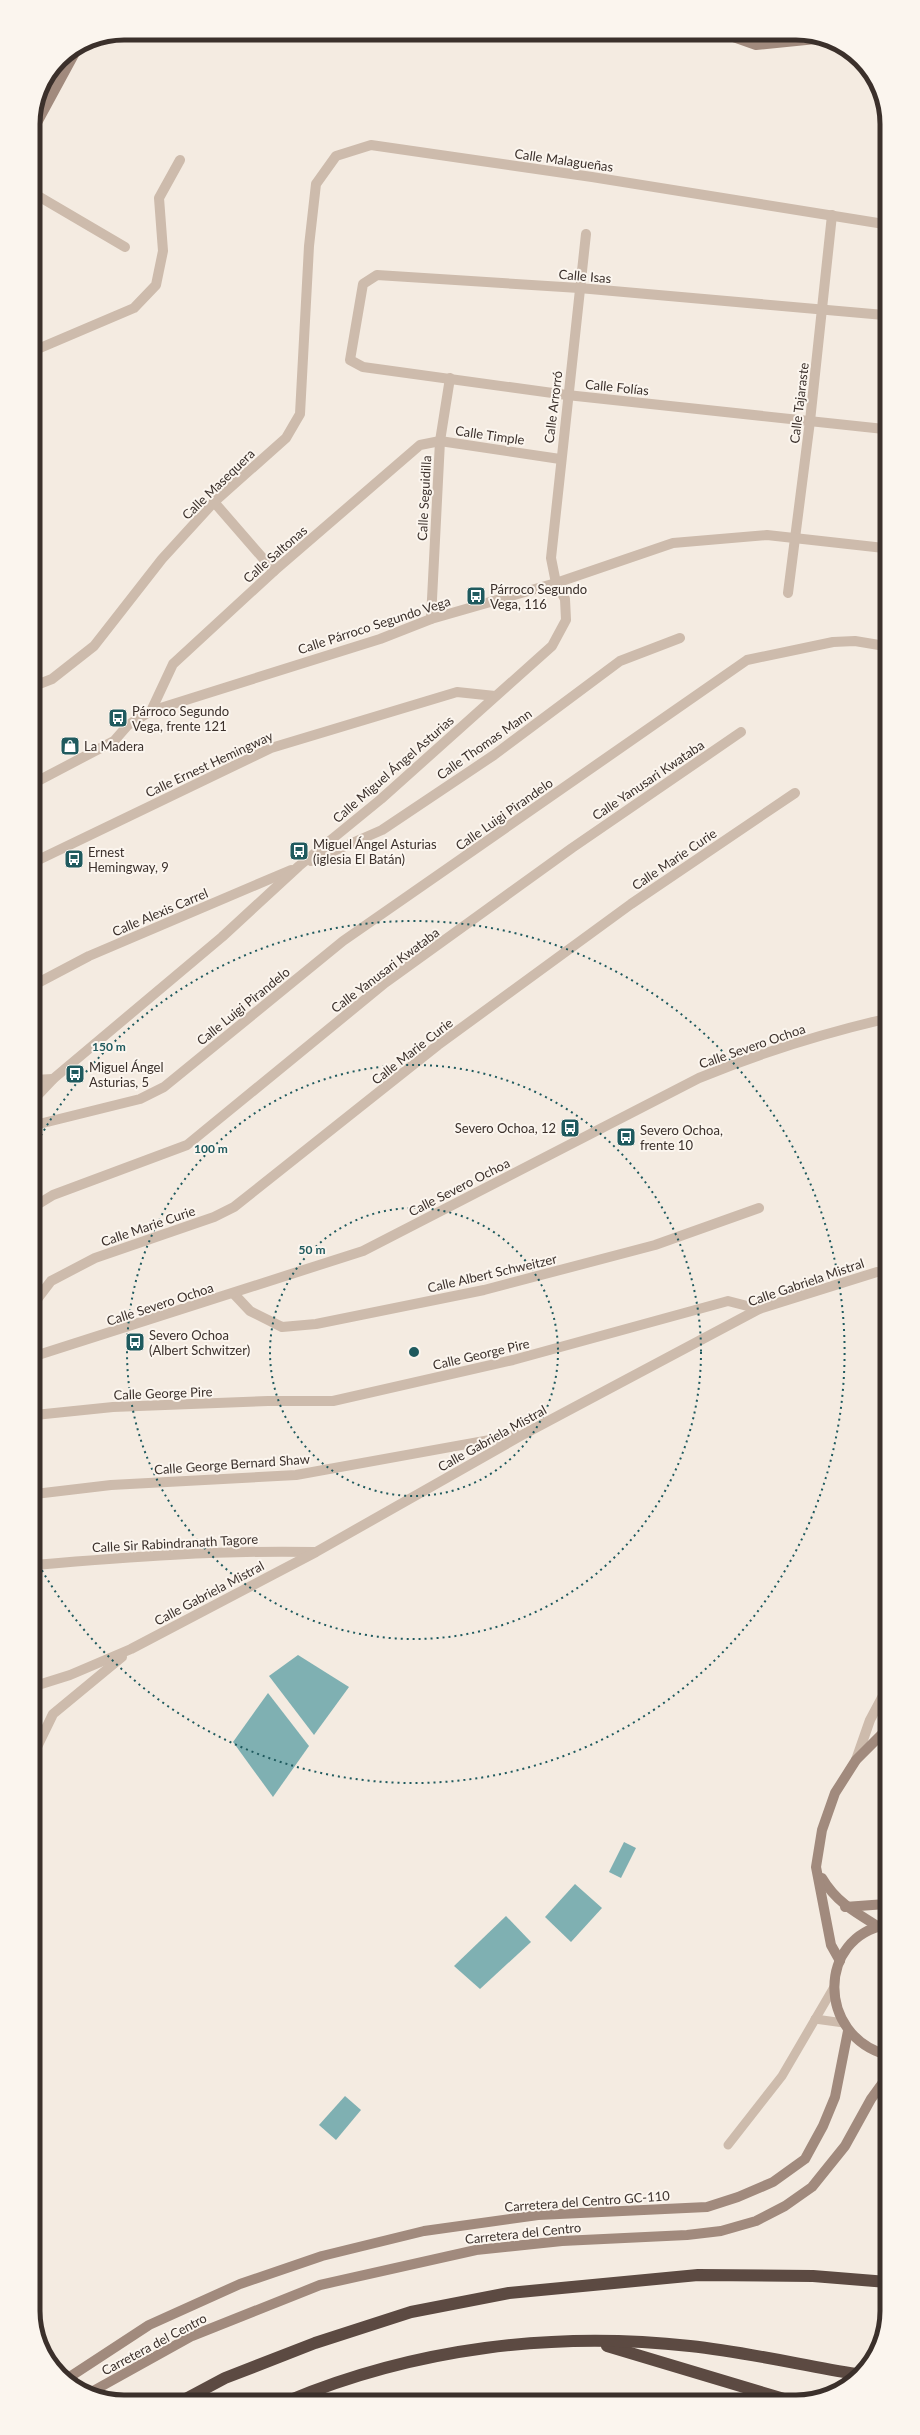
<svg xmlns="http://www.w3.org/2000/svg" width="920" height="2435" font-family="Lato,sans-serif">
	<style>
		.water { fill: #7fb0b2 }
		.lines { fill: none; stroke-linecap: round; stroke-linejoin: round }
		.lane { stroke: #cdbbac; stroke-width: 9 }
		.street { stroke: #cdbbac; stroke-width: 10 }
		.secondary { stroke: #a18a7d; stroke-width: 10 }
		.highway { stroke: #5c4a42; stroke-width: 12 }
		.ring { fill: none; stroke: #1f5a5e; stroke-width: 2; stroke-dasharray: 2 4 }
		.labels { text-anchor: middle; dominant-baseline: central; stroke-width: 4; stroke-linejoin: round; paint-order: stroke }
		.street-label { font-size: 13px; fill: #3b302b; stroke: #fbf5ee }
		.poi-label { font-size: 13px; fill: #3b302b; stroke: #fbf5ee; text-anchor: start }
		.rim { fill: none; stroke: #3b302b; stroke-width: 5 }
		.centre { fill: #1f5a5e; stroke: #fbf5ee; stroke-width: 2 }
		.ring-label { font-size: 12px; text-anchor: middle; font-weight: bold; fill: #1f5a5e; stroke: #fbf5ee; stroke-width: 4; stroke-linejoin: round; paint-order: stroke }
	</style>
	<rect width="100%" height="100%" fill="#f4ebe1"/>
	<g class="water">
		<polygon points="298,1655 349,1687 314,1735 269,1676"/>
		<polygon points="268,1693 309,1746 273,1797 233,1742"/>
		<polygon points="624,1842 636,1848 621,1878 609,1872"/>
		<polygon points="575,1884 602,1908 571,1942 545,1917"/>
		<polygon points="506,1916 531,1942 480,1989 454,1966"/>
		<polygon points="345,2096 361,2110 336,2140 319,2125"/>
	</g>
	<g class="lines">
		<g class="lane">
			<polyline points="815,2019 844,2023"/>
			<polyline points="728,2145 782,2076 834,1987"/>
		</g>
		<g class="street">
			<polyline points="33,193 125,247"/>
			<polyline points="884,315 579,288 377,275 363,284 350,360 363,367 567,395 884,429"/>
			<polyline points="33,351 134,308 156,285 163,251 159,198 180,160"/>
			<polyline points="214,502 274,571"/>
			<polyline points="788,593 810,421 832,215"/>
			<polyline points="431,619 440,441 450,378"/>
			<polyline points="34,686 52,679 94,646 162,559 214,502 286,438 300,414 309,246 316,184 336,156 371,145 592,177 884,224"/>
			<polyline points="151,711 173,664 274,571 420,445 440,441 560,459"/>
			<polyline points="34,783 114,741 128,725 151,711 380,639 431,619 556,583 673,543 767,535 884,548"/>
			<polyline points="311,861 382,830 494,755 620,661 680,638"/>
			<polyline points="34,862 271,748 457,692 495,696"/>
			<polyline points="34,985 89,956 291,870"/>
			<polyline points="34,1080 53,1079"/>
			<polyline points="35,1098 53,1079 222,937 299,866 381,799 552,646 566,620 565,599 556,583 551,558 586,234"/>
			<polyline points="35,1125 140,1099 164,1087 343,941 747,660 833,642 855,641 885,646"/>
			<polyline points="35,1206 53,1195 187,1145 385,983 572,848 741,732"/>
			<polyline points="234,1294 250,1311 282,1327 316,1324 484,1290 655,1245 759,1208"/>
			<polyline points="35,1302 51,1281 95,1258 214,1217 234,1207 438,1045 631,904 795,793"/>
			<path d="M35,1356L363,1251L699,1078C760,1053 821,1034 885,1019"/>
			<polyline points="35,1415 113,1407 268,1401 333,1401 513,1360 728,1301 759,1309"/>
			<polyline points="35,1494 111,1485 296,1475 517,1435"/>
			<path d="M35,1565C128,1557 221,1550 314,1552"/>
			<polyline points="35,1686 70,1675 131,1649 316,1552 524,1434 759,1309 877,1272"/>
			<polyline points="35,1751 53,1714 122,1657"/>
			<polyline points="856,1760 870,1720 886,1690"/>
		</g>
		<g class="secondary">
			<polyline points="722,33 756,45 816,39"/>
			<polyline points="33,130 78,47"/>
			<path d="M822,1878C836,1902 856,1913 879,1927"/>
			<polyline points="845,1907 886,1904"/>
			<path d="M886,1925C818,1937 816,2035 887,2055"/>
			<polyline points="840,1961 831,1945 816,1867 822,1830 835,1793 856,1760 886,1730"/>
			<polyline points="65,2380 149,2325 240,2284 322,2256 424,2231 538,2215 707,2207 738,2197 773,2182 805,2159 823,2126 835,2097 848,2031"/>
			<polyline points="93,2391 192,2336 320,2285 476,2250 562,2241 687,2235 721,2231 756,2221 785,2206 812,2187 845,2146 871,2099 887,2077"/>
		</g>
		<g class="highway">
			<polyline points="607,2346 784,2399"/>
			<path d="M288,2401C415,2348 553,2331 690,2346C746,2352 801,2365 856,2374"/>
			<polyline points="180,2402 225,2378 315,2343 411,2312 509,2293 698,2275 813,2276 887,2282"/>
		</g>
	</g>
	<g class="ring">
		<circle cx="414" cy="1352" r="144"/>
		<circle cx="414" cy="1352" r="287"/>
		<path d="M35 1146A431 431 0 1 1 35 1558"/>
	</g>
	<defs>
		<g id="bus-square" transform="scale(1)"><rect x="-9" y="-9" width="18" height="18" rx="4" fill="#1f5a5e" stroke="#fbf5ee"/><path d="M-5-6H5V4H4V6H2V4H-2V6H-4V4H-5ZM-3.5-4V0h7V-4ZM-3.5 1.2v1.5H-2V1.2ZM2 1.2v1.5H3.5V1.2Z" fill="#fff"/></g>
		<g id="shop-square" transform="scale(1)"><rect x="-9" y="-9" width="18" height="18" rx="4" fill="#1f5a5e" stroke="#fbf5ee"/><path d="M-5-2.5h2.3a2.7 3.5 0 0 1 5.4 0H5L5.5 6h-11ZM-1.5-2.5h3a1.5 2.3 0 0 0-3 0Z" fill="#fff"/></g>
	</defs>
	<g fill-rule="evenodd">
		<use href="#bus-square" x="476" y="596"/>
		<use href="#bus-square" x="118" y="718"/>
		<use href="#shop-square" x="70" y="746"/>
		<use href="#bus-square" x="299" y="851"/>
		<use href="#bus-square" x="74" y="859"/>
		<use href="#bus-square" x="75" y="1074"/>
		<use href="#bus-square" x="570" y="1128"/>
		<use href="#bus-square" x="626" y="1137"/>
		<use href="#bus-square" x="135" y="1342"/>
	</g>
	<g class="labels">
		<g class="street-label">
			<text transform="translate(564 160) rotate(8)">Calle Malagueñas</text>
			<text transform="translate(585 276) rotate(5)">Calle Isas</text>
			<text transform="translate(617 387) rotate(6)">Calle Folías</text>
			<text transform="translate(799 403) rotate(-83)">Calle Tajaraste</text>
			<text transform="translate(553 407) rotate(-83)">Calle Arrorró</text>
			<text transform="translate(490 435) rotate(8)">Calle Timple</text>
			<text transform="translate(218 484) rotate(-44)">Calle Masequera</text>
			<text transform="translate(424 498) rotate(-87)">Calle Seguidilla</text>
			<text transform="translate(275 554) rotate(-41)">Calle Saltonas</text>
			<text transform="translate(374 625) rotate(-18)">Calle Párroco Segundo Vega</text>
			<text transform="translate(484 744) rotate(-35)">Calle Thomas Mann</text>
			<text transform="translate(209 764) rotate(-25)">Calle Ernest Hemingway</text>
			<text transform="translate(393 769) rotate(-41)">Calle Miguel Ángel Asturias</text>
			<text transform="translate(648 780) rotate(-34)">Calle Yanusari Kwataba</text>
			<text transform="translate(504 814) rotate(-35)">Calle Luigi Pirandelo</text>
			<text transform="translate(674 859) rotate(-34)">Calle Marie Curie</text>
			<text transform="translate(160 912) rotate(-23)">Calle Alexis Carrel</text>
			<text transform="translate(385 970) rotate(-37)">Calle Yanusari Kwataba</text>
			<text transform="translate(243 1006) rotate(-39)">Calle Luigi Pirandelo</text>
			<text transform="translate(752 1046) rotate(-19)">Calle Severo Ochoa</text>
			<text transform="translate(412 1051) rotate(-38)">Calle Marie Curie</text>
			<text transform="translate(459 1187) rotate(-27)">Calle Severo Ochoa</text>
			<text transform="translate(148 1226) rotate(-19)">Calle Marie Curie</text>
			<text transform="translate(492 1273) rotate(-13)">Calle Albert Schweitzer</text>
			<text transform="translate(806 1282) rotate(-19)">Calle Gabriela Mistral</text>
			<text transform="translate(160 1304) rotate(-18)">Calle Severo Ochoa</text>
			<text transform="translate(481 1354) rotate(-13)">Calle George Pire</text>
			<text transform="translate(163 1393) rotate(-2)">Calle George Pire</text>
			<text transform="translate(492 1438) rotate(-29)">Calle Gabriela Mistral</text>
			<text transform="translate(232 1464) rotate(-4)">Calle George Bernard Shaw</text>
			<text transform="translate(175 1543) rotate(-3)">Calle Sir Rabindranath Tagore</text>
			<text transform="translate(209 1593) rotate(-28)">Calle Gabriela Mistral</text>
			<text transform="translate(587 2201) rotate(-4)">Carretera del Centro GC-110</text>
			<text transform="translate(523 2233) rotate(-6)">Carretera del Centro</text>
			<text transform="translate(154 2344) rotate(-28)">Carretera del Centro</text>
		</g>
		<g class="poi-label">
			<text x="490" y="589">Párroco Segundo<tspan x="490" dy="15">Vega, 116</tspan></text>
			<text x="132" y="711">Párroco Segundo<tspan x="132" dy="15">Vega, frente 121</tspan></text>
			<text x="84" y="746">La Madera</text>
			<text x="313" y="844">Miguel Ángel Asturias<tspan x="313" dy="15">(iglesia El Batán)</tspan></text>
			<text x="88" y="852">Ernest<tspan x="88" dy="15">Hemingway, 9</tspan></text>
			<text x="89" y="1067">Miguel Ángel<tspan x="89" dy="15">Asturias, 5</tspan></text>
			<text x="556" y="1128" text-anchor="end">Severo Ochoa, 12</text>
			<text x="640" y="1130">Severo Ochoa,<tspan x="640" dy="15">frente 10</tspan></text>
			<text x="149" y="1335">Severo Ochoa<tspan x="149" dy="15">(Albert Schwitzer)</tspan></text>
		</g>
	</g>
	<path d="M0 0H920V2435H0ZM124 40H796A84 84 0 0 1 880 124V2311A84 84 0 0 1 796 2395H124A84 84 0 0 1 40 2311V124A84 84 0 0 1 124 40Z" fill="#fbf5ee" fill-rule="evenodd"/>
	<path class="rim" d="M124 40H796A84 84 0 0 1 880 124V2311A84 84 0 0 1 796 2395H124A84 84 0 0 1 40 2311V124A84 84 0 0 1 124 40Z"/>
	<circle cx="414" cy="1352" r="6" class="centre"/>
	<g class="ring-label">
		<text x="109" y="1051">150 m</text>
		<text x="211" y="1153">100 m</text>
		<text x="312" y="1254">50 m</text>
	</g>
</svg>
